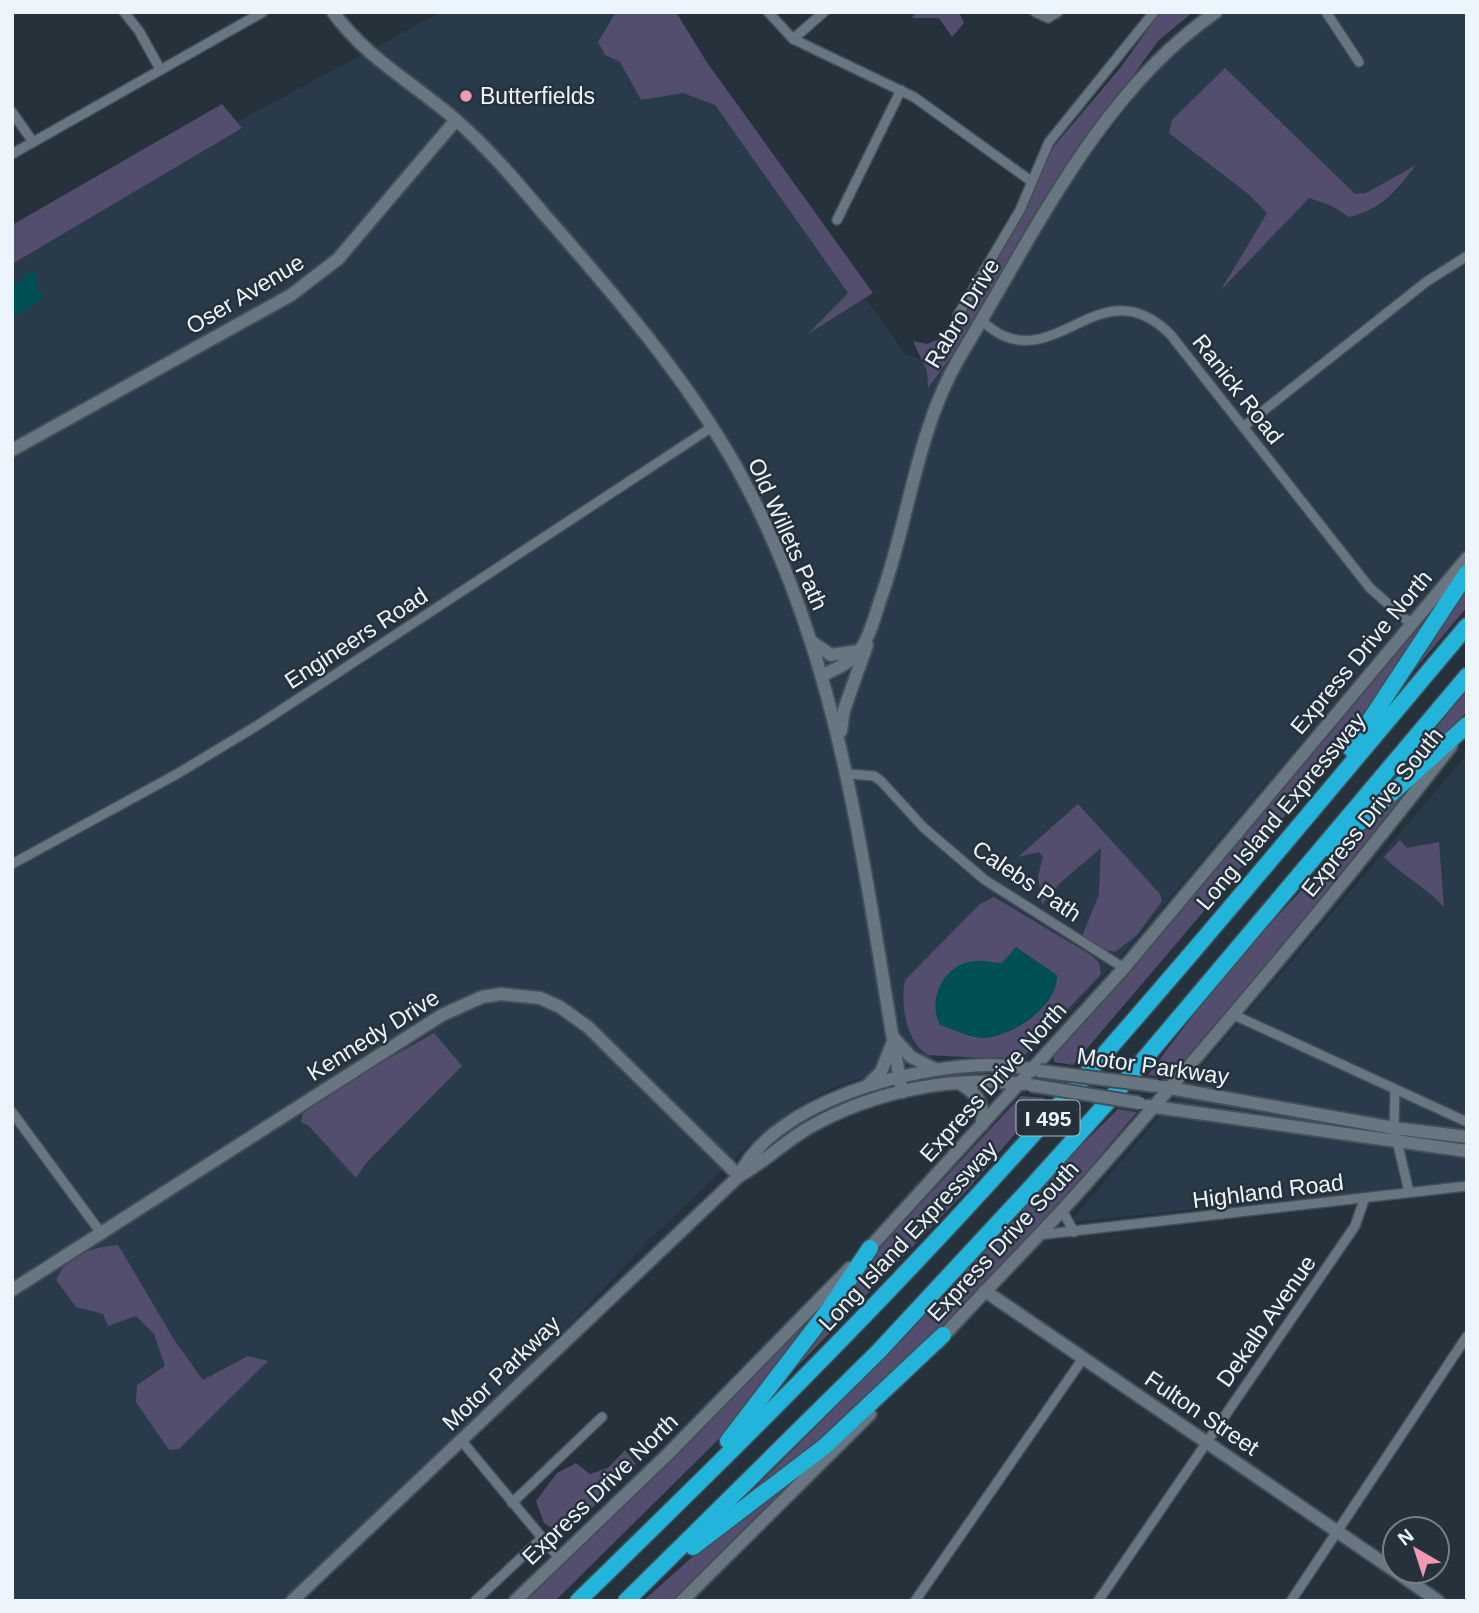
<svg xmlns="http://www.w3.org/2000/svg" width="1479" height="1613" font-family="Arial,sans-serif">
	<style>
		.built { fill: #293a4a }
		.green { fill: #544e6e }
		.water { fill: #005053 }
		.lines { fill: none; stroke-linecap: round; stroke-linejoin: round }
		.street-casing { stroke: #434e56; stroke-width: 12 }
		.secondary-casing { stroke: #434e56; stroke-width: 16 }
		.highway-casing { stroke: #434e56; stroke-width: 19 }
		.street { stroke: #687682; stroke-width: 9 }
		.secondary { stroke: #687682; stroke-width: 12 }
		.highway { stroke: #22b4db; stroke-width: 16 }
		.secondary-bridge-casing { stroke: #434e56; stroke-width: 16; stroke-linecap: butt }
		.secondary-bridge { stroke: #687682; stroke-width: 12 }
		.poi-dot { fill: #f19ab2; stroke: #25313b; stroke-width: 2.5 }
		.labels { text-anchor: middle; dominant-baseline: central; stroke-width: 5; stroke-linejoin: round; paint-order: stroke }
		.shield { fill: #25313b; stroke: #b1bac2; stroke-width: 2 }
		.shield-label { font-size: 21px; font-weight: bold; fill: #edf5fc }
		.poi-label { font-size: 23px; fill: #edf5fc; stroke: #25313b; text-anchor: start }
		.street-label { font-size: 23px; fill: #edf5fc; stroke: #25313b }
	</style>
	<rect width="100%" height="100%" fill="#25313b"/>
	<g class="built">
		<polygon points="441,12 661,12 906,355 957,368 1072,181 1151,76 1204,26 1227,12 1467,12 1467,545 1127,949 1025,1061 935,1056 839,1085 795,1108 758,1136 650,1239 461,1440 298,1601 12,1601 12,243"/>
		<polygon points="1467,754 1467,1182 1070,1222"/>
	</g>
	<g class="green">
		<polygon points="616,12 676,12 706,61 873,293 808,334 848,293 715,105 683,93 641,100 620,62 605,55 598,42"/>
		<polygon points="916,12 959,12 964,23 952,37 939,18 912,18"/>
		<polygon points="1160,12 1193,12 1158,41 1059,179 953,354 928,388 927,371 913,341 927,344 944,337 1055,145 1121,67"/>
		<path d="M1225,68L1355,194L1366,193L1416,165C1396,191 1382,209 1349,217L1332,206L1309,198L1221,290L1267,213L1247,193L1169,133L1172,120Z"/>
		<polygon points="222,104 242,128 12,264 12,225"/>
		<polygon points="1467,583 1467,607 1395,693"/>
		<polygon points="1447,592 1400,667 1341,750 1073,1065 1054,1062 1054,1056"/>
		<polygon points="1467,690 1467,711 1449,733 1385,789"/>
		<path d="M1415,782L1195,1052L1170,1078L1148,1075C1226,969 1314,868 1415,782Z"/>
		<polygon points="1078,804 1160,894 1162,901 1137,935 1115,952 1096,947 1084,940 1083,934 1099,894 1101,848 1060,883 1042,905 1038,876 1043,857 1039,852 1018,857"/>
		<path d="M1400,840L1407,848L1439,842L1444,907C1426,887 1403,876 1384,857Z"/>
		<path d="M994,897L1091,955L1099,963L1101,974L1024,1056L1006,1059L928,1055C906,1043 900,1003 905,980L980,904Z"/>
		<polygon points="434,1033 462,1066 366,1163 356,1178 309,1126 301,1122 303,1113 358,1076"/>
		<polygon points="1021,1096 1045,1098 969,1188 767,1398 882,1245"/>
		<polygon points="1118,1109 1137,1112 1049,1216 881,1389 842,1428 738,1505 906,1336 1055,1171"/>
		<path d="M118,1245L175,1341L203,1380L248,1356L268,1361L179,1449L169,1450L136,1402L137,1385L165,1366L154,1334L136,1316L108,1326L103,1314L76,1307L56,1280C67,1255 93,1247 118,1245Z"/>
		<polygon points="812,1318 814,1321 729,1429 555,1601 525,1601"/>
		<polygon points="625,1450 636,1464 588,1512 557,1532 544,1523 536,1501 557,1473 576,1463 590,1474 608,1468"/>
		<polygon points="802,1473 804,1476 678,1601 643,1601 698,1552"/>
	</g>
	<g class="water">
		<polygon points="29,272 38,274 37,289 43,294 43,299 12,318 12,287"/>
		<path d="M1016,947L1057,975C1058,1007 1013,1036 983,1038C970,1038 952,1029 940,1025C927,1001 943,964 974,961C982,960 992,963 1002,963Z"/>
	</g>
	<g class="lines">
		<g class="street-casing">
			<g id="street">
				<polyline points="124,12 139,31 160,69"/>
				<polyline points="768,12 793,39 914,97 1031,181"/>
				<polyline points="1035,12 1048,18 1058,12"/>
				<polyline points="1326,12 1359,62"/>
				<polyline points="793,39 824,12"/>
				<polyline points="12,112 33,142"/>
				<polyline points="12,154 263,12"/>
				<polyline points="837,220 901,90"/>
				<polyline points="958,315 1020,210 1049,142 1154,12"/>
				<path d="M982,321C988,326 996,333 1004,336C1063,361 1105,270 1170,334L1370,588L1411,624"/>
				<polyline points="1243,427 1426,282 1467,256"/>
				<polyline points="849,774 874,776 881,781 924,828 985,880 1124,968"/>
				<polyline points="12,864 177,774 258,725 712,427"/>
				<polyline points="1234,1015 1467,1122"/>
				<polyline points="1395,1090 1394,1128 1409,1192"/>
				<polyline points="12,1112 101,1233"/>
				<polyline points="1062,1210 1074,1232"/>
				<polyline points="1038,1235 1467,1186"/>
				<polyline points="461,1440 559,1558"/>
				<polyline points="512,1503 602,1417"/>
				<polyline points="475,1601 542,1538"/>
				<polyline points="915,1601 1084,1357"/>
				<polyline points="1098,1601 1355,1226 1364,1200"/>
				<polyline points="1291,1601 1467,1336"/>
			</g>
		</g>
		<g class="secondary-casing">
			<g id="secondary">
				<path d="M333,12C366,58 415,84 456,120C488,148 516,181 543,213C613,293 686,377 738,470C845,664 864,878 902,1092"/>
				<polyline points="12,450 291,295 338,259 456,120"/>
				<polyline points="812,642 831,655 859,651"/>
				<path d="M823,675C836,669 850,663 859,652C871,635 876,611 883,592C910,513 917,431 959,358C1031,240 1099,92 1216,12"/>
				<polyline points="841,731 844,710 867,645"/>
				<polyline points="893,1037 911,1057 935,1069"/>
				<path d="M959,1083C978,1094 984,1102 982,1125"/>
				<polyline points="868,1085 881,1072 892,1044"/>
				<polyline points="1164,1087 1394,1128 1467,1137"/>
				<polyline points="1148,1106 1467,1151"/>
				<path d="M739,1176C774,1101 914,1065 991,1065C1007,1065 1023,1068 1039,1070"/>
				<polyline points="865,1253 1124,968 1467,558"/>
				<polyline points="12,1290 442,1015 482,997 501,994 540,998 560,1007 588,1027 739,1176"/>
				<polyline points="985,1291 1395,1571"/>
				<path d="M938,1342C983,1292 1031,1245 1076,1195C1206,1049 1332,900 1451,746"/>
				<polyline points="1395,1571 1438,1601"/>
				<path d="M292,1601L739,1176C765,1162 785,1141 810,1127C874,1091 951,1076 1023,1084"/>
				<polyline points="515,1601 668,1454 850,1268"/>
				<polyline points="682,1601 870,1414"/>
			</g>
		</g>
		<g class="highway-casing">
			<g id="highway">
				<polyline points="1351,749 1467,573"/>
				<polyline points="1330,849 1467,725"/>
				<polyline points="728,1441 830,1308 870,1248"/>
				<polyline points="693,1547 825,1446 943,1335"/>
				<path d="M578,1601C726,1457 872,1313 1010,1160C1167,987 1316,805 1467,626"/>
				<polyline points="626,1601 879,1351 1034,1184 1113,1096 1467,676"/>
			</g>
		</g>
		<use href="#street" class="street"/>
		<use href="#secondary" class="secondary"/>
		<use href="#highway" class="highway"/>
		<g class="secondary-bridge-casing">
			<g id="secondary-bridge">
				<polyline points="1040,1071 1157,1086"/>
				<polyline points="1030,1085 1140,1103"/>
			</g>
		</g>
		<use href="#secondary-bridge" class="secondary-bridge"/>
	</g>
	<circle class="poi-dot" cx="466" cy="96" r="7"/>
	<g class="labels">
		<rect class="shield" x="1016.5" y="1100.5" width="63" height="35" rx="5"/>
		<g class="shield-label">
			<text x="1048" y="1118">I 495</text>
		</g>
		<g class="poi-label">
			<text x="480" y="96">Butterfields</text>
		</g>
		<g class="street-label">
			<text transform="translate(245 294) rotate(-31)">Oser Avenue</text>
			<text transform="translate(962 313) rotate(-59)">Rabro Drive</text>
			<text transform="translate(1238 389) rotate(52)">Ranick Road</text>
			<text transform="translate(788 534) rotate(66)">Old Willets Path</text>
			<text transform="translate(356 638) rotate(-33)">Engineers Road</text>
			<text transform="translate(1361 652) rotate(-50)">Express Drive North</text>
			<text transform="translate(1281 811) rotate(-50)">Long Island Expressway</text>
			<text transform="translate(1372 812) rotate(-51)">Express Drive South</text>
			<text transform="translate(1027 881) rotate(34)">Calebs Path</text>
			<text transform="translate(373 1035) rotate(-32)">Kennedy Drive</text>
			<text transform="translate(1153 1066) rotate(8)">Motor Parkway</text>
			<text transform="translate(993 1082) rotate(-48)">Express Drive North</text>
			<text transform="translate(1268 1191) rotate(-7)">Highland Road</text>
			<text transform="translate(908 1236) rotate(-47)">Long Island Expressway</text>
			<text transform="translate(1003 1241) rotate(-47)">Express Drive South</text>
			<text transform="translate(1266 1321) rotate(-55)">Dekalb Avenue</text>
			<text transform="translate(501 1373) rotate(-44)">Motor Parkway</text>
			<text transform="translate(1202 1413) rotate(34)">Fulton Street</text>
			<text transform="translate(600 1489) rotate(-44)">Express Drive North</text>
		</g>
	</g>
	<rect width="1479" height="1613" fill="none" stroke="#edf5fc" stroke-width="28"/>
	<g transform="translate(1416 1550) rotate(321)"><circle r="33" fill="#25313b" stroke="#757f88" stroke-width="2"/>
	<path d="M0-5L12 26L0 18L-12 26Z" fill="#f19ab2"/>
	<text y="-10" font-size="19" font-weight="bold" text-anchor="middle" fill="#edf5fc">N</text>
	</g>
</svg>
